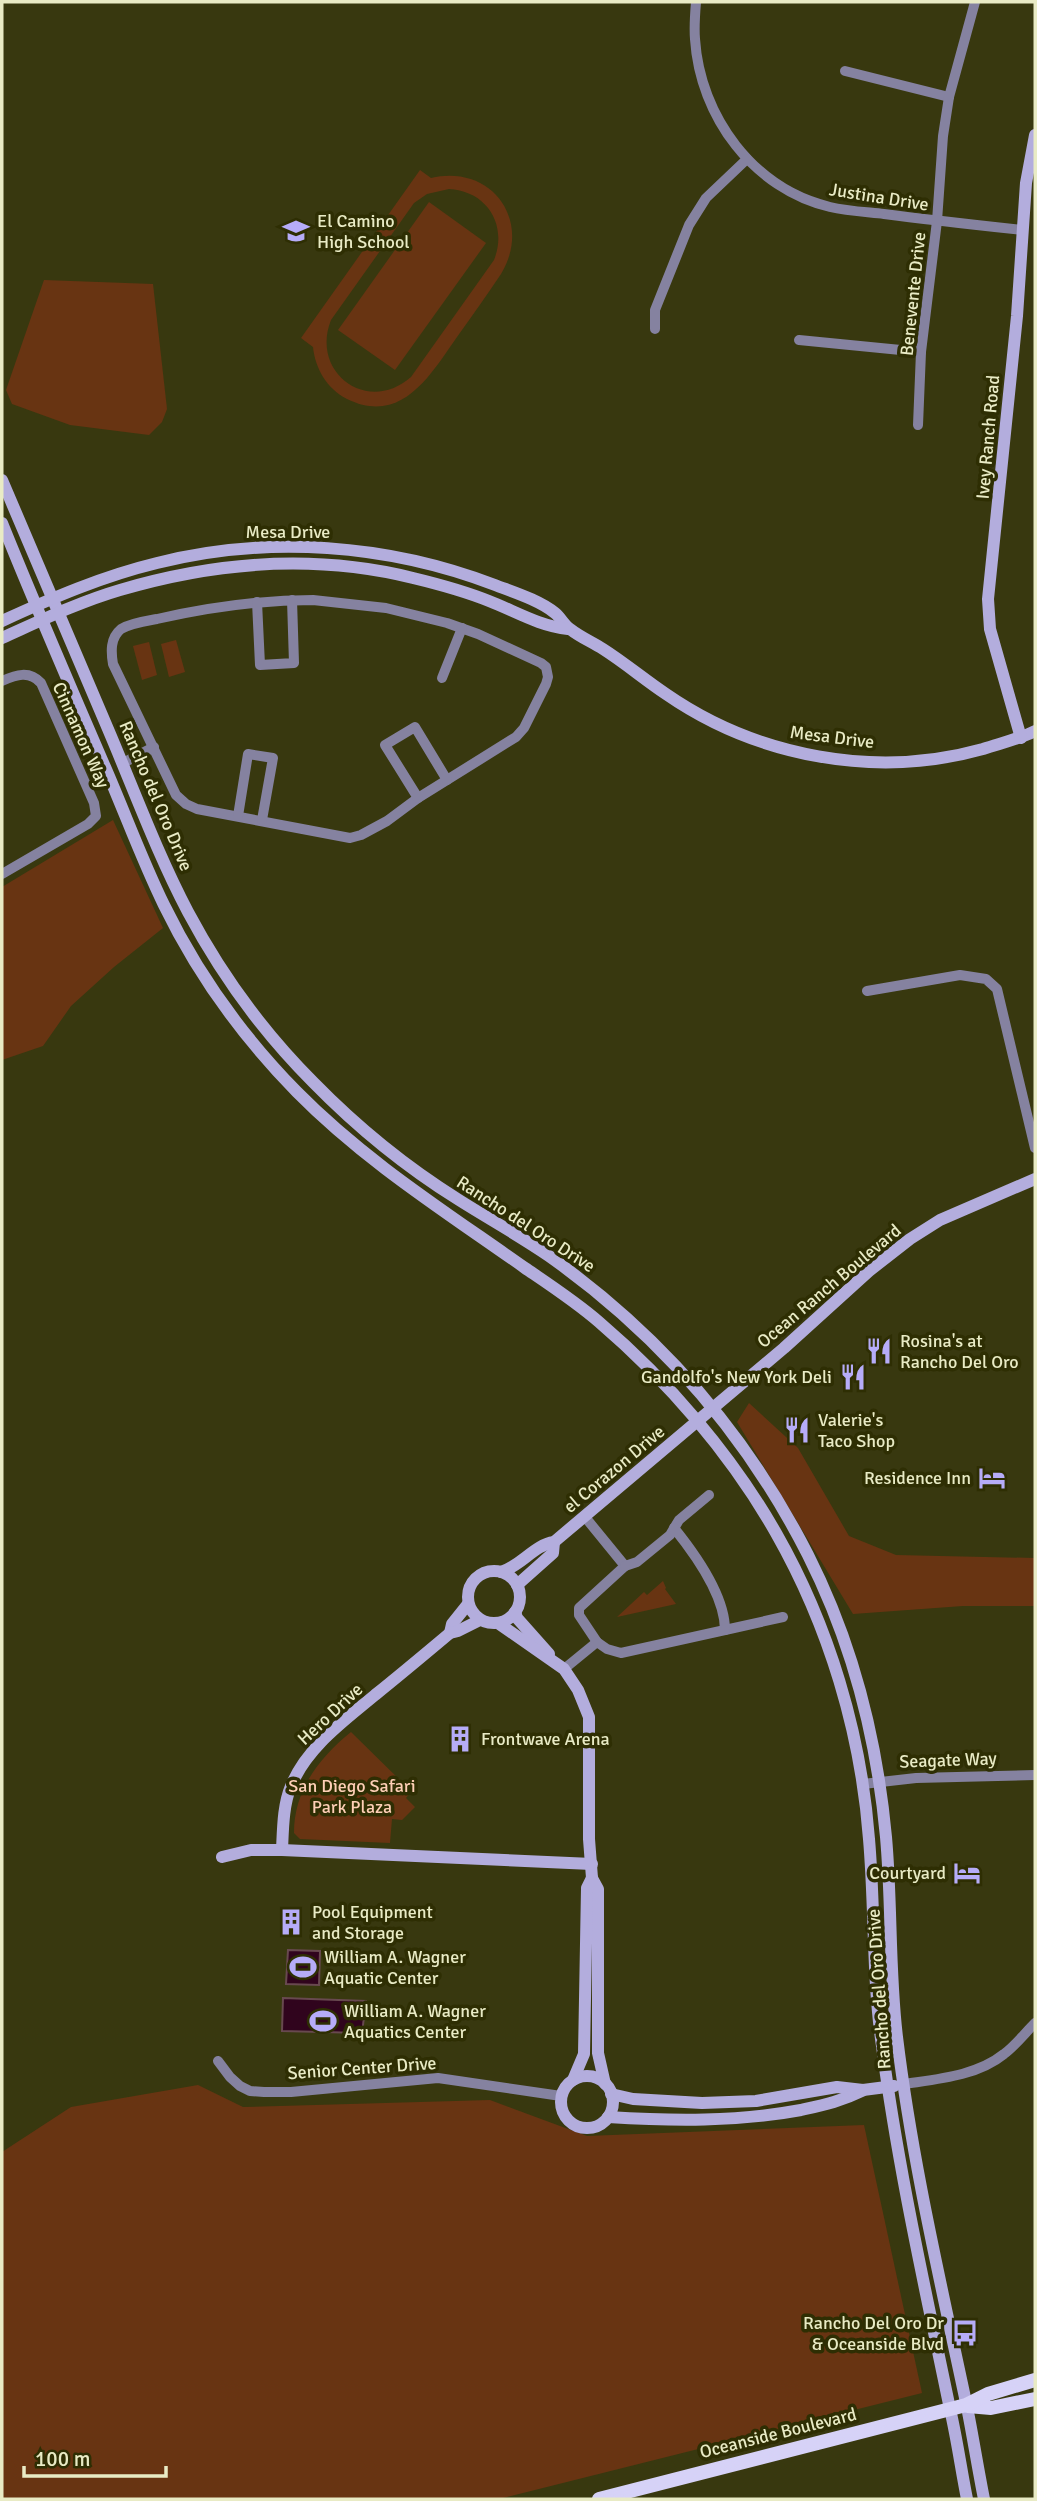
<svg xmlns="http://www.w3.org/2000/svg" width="1037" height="2501" font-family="Signika,sans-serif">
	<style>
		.green { fill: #683412; fill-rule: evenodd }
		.water { fill: #30041d; stroke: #68494f; stroke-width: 2 }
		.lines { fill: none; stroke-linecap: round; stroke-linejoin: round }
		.street { stroke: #8582a0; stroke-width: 10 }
		.secondary { stroke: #b3addd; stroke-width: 12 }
		.primary { stroke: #d6d2f7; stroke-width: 14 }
		.labels { text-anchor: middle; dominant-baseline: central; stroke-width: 7; stroke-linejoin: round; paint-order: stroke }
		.street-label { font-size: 18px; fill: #e9ebc5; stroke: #2e2e03 }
		.poi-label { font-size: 18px; fill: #e9ebc5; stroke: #2e2e03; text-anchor: start }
		.park-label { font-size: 18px; fill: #fecfb6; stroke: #2e2e03 }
	</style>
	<rect width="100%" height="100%" fill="#38380f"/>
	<g class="green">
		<path d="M420,170L431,178C492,164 533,221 501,274C487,295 472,316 457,337C431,374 402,426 347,399C327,389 315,368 313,347L301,338ZM449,189C487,191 508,225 494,260L411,377C368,415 310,373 331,320L414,203L427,194Z"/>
		<polygon points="429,202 486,243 395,370 338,330"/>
		<polygon points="44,280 153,284 167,409 162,422 149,435 70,425 12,404 6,390"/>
		<polygon points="176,640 185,672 169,677 161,644"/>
		<polygon points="149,642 157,675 142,680 133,646"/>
		<polygon points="113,820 163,928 114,967 71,1006 43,1046 2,1060 2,887"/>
		<polygon points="749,1403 798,1448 849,1536 896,1555 1035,1558 1035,1606 963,1606 853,1614 737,1422"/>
		<polygon points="663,1581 666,1588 665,1589 676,1604 617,1617 644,1592 647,1595"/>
		<path d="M351,1732L407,1787L410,1793L406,1798L415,1807L402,1820L392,1819L390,1843L300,1839L294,1833C294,1790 319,1758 351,1732Z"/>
		<polygon points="198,2085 243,2107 490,2100 587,2136 864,2125 922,2393 499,2499 2,2499 2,2152 71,2107"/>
	</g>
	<g class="water">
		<polygon points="288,1950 320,1951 319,1985 286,1984"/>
		<polygon points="283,1998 366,2001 362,2033 282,2031"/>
	</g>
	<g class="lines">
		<g class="street">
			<path d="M696,2C695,14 694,27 695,39C700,117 754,189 830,207C847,211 866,212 884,214C930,220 976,225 1022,230"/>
			<polyline points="845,71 949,97"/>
			<polyline points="655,329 655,310 689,225 706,198 747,159"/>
			<polyline points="799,340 921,352"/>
			<polyline points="918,425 921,352 937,221 943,136 949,97 975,2"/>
			<path d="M313,600L386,608L447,623L478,634L541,663L546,667L548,677L546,684L524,728L516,737L418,798L387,821L361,835L350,838L197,809L186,804L176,795L113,664C111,652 110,638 121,629C131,623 146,621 157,619C209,607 260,600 313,600Z"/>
			<polyline points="257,602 260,665 294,663 292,600"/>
			<polyline points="442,678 462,628"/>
			<path d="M2,681C16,675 29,670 41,683L94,803L96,816L88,824L2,874"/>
			<polyline points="123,763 154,747"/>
			<polyline points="418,798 385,745 415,727 447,780"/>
			<polyline points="238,816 248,754 273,758 262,820"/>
			<polyline points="867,991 960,975 986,979 997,989 1035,1148"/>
			<polyline points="585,1517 625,1566 579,1608 579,1615 597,1642"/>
			<polyline points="625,1566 637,1562 670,1535 679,1520 709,1495"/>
			<polyline points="725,1630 783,1617"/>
			<path d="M564,1669L597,1642L607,1649L621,1653L725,1630C725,1596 695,1554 674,1528"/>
			<polyline points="863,1784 916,1778 1035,1775"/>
			<polyline points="218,2061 230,2077 240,2086 250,2091 264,2092 291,2092 438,2078 561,2096"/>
			<path d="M904,2084C937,2079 977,2076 1004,2054C1015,2046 1025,2033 1035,2023"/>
		</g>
		<g class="secondary">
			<path d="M2,480C38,563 73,646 108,729C134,790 157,853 188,912C221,974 264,1033 313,1082C357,1127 406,1167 459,1200C489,1219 520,1236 549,1256C659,1334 747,1435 808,1555C852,1642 877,1740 886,1837C892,1904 889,1971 897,2037C912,2161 941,2284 967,2407C973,2437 978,2469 984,2499"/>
			<path d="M2,523C35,605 70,686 105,767C125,813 142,860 164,905C197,973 244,1038 297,1092C365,1161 446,1212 525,1268C550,1285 576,1302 599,1322C668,1381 731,1454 776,1533C829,1626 861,1733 869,1839C875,1908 872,1978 882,2046C898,2168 925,2288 950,2409C957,2439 961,2469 967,2499"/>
			<path d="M2,621C52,598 103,576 157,563C268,535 388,544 495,585C513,592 539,600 555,613C561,618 564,625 570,629C580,637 592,642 603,649C625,663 645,680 666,694C757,757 876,779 983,749C1001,743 1019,739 1035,731"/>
			<path d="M2,638C40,621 79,602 120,590C215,562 316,554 413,578C438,584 464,591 489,601C515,611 539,626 568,629"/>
			<polyline points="1021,738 990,629 988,599 1017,316 1026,183 1035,135"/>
			<circle cx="494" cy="1597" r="26"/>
			<path d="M501,1572C521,1566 534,1545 554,1542L784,1348L869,1271L910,1239L940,1220L1035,1179"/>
			<polyline points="517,1585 553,1553 554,1542"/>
			<polyline points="515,1612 517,1618 549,1654"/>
			<polyline points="498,1623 564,1669 578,1690 589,1717 589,1839 592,1878 598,1889 598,2053 605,2084"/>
			<polyline points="450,1633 452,1624 468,1604"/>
			<path d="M282,1850C283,1829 283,1805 291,1786C307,1747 344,1721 375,1695C400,1675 425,1654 450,1633L458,1631L480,1620"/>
			<polyline points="222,1857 251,1850 282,1850 592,1864"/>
			<circle cx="587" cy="2102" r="26"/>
			<polyline points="573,2080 584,2054 587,1888 592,1878"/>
			<polyline points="611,2094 633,2099 702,2103 756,2101 837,2087 863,2090 894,2086"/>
			<path d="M608,2117C673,2121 736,2122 801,2110C823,2105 842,2101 862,2091"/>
		</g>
		<g class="primary">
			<polyline points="968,2406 991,2408 1035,2399"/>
			<polyline points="599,2499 966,2405 988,2394 1035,2380"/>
		</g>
	</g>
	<defs>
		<g id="school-bare" transform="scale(2.1)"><path d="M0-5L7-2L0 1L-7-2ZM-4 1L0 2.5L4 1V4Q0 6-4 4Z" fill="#b6acf8" stroke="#2e2e03" stroke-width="2.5" paint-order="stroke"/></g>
		<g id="restaurant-bare" transform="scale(2.1)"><path d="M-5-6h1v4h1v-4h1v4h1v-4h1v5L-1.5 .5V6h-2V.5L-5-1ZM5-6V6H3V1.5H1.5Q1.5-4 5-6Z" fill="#b6acf8" stroke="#2e2e03" stroke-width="2.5" paint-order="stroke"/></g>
		<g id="hotel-bare" transform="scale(2.1)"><path d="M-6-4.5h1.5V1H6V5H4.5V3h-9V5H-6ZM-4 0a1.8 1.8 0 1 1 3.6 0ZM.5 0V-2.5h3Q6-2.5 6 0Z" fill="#b6acf8" stroke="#2e2e03" stroke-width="2.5" paint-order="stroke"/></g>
		<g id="building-bare" transform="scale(2.1)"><path d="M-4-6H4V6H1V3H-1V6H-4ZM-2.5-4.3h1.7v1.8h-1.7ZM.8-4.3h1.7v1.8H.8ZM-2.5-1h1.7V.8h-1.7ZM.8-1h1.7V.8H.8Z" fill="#b6acf8" stroke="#2e2e03" stroke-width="2.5" paint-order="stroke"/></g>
		<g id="stadium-bare" transform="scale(2.1)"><path d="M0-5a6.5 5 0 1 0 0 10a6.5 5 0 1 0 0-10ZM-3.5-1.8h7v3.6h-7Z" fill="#b6acf8" stroke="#2e2e03" stroke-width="2.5" paint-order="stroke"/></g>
		<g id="bus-bare" transform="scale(2.1)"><path d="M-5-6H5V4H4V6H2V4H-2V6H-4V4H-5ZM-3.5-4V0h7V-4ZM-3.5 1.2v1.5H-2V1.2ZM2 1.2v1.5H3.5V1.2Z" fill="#b6acf8" stroke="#2e2e03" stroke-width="2.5" paint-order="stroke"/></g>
	</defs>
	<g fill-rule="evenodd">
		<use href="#school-bare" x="296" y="231"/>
		<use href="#restaurant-bare" x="879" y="1351"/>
		<use href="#restaurant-bare" x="853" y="1377"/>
		<use href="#restaurant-bare" x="797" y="1430"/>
		<use href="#hotel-bare" x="992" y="1478"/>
		<use href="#building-bare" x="460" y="1739"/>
		<use href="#hotel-bare" x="967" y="1873"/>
		<use href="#building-bare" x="291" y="1922"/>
		<use href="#stadium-bare" x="303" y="1967"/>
		<use href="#stadium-bare" x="323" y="2021"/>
		<use href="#bus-bare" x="965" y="2333"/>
	</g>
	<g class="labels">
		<g class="street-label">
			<text transform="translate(879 197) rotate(9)">Justina Drive</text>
			<text transform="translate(913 294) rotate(-84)">Benevente Drive</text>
			<text transform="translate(988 437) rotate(-85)">Ivey Ranch Road</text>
			<text x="288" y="532">Mesa Drive</text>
			<text transform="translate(81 735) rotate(66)">Cinnamon Way</text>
			<text transform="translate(832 737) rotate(7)">Mesa Drive</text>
			<text transform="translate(156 796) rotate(67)">Rancho del Oro Drive</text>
			<text transform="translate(526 1224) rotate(33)">Rancho del Oro Drive</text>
			<text transform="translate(829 1286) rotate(-40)">Ocean Ranch Boulevard</text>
			<text transform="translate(614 1469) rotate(-40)">el Corazon Drive</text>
			<text transform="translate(330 1714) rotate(-43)">Hero Drive</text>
			<text transform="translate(948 1760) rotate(-2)">Seagate Way</text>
			<text transform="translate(879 1989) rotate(-94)">Rancho del Oro Drive</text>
			<text transform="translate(362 2068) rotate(-4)">Senior Center Drive</text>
			<text transform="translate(778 2433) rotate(-14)">Oceanside Boulevard</text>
		</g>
		<g class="poi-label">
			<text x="317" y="221">El Camino<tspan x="317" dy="21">High School</tspan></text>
			<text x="900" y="1341">Rosina's at<tspan x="900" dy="21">Rancho Del Oro</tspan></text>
			<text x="832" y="1377" text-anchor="end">Gandolfo's New York Deli</text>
			<text x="818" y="1420">Valerie's<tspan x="818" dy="21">Taco Shop</tspan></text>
			<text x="971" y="1478" text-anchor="end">Residence Inn</text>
			<text x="481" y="1739">Frontwave Arena</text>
			<text x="946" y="1873" text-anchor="end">Courtyard</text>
			<text x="312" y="1912">Pool Equipment<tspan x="312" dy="21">and Storage</tspan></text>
			<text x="324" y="1957">William A. Wagner<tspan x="324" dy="21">Aquatic Center</tspan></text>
			<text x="344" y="2011">William A. Wagner<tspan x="344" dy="21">Aquatics Center</tspan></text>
			<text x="944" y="2323" text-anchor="end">Rancho Del Oro Dr<tspan x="944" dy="21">&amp; Oceanside Blvd</tspan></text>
		</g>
		<g class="park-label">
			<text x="352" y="1786">San Diego Safari<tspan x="352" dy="21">Park Plaza</tspan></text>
		</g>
	</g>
	<rect width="1037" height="2501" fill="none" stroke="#e9ebc5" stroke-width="7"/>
	<path d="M24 2466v10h142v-10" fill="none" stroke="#e9ebc5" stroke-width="3.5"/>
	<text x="35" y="2466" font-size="21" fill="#e9ebc5" stroke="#2e2e03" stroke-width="5" paint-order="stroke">100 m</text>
</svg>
